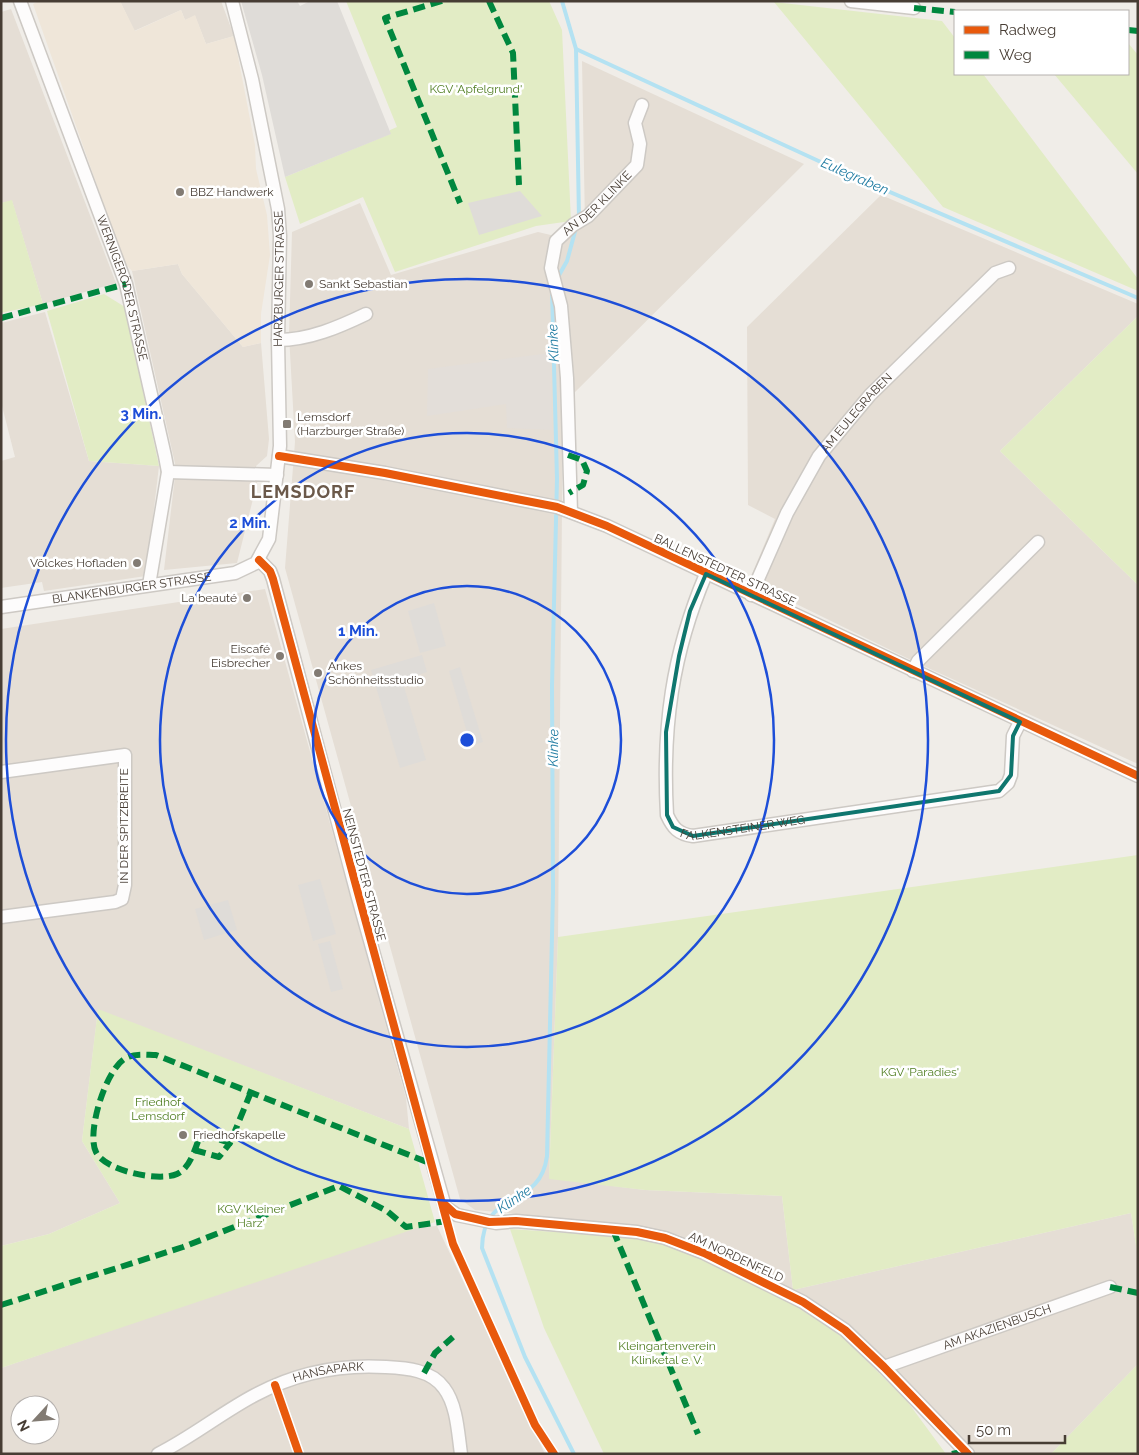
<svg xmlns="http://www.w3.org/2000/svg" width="1139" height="1455" font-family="Raleway,sans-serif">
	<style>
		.residential { fill: #e5ded5; fill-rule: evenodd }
		.industrial { fill: #e3ded9 }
		.education { fill: #efe6d9 }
		.green { fill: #e2ecc5 }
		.parking { fill: #dfdcd8 }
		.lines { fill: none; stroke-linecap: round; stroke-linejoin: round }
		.stream { stroke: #b4e2f2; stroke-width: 4 }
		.minor-casing { stroke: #cdc9c4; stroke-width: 15 }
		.minor { stroke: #fdfcfc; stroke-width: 12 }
		.quiet { stroke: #00873e; stroke-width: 6; stroke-dasharray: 12 6; stroke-linecap: butt }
		.cycleway-casing { stroke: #fff; stroke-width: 11 }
		.cycleway { stroke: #e8590c; stroke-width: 8 }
		.marked { fill: none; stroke: #0f766e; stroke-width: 4; stroke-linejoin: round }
		.ring { fill: none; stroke: #1d4ed8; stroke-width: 2.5 }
		.poi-dot { fill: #827b73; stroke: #fff; stroke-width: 2 }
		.labels { text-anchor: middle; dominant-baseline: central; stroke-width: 5; stroke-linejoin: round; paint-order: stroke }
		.park-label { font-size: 12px; fill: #507e22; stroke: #fff }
		.poi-label { font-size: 12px; fill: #473d34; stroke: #fff; text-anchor: start }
		.street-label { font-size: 12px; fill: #473d34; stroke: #fff }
		.water-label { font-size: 14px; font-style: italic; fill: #207ca2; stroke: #fff }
		.district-label { font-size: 18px; font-weight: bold; letter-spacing: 1px; fill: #6b594a; stroke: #fff }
		.centre { fill: #1d4ed8; stroke: #fff; stroke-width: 2.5 }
		.ring-label { font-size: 15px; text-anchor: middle; font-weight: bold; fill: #1d4ed8; stroke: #fff; stroke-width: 5; stroke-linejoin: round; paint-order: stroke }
	</style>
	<rect width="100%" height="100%" fill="#f0ede8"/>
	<g class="residential">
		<polygon points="120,1 221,1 234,36 206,44 195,16 185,20 181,10 134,31"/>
		<polygon points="11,9 116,283 43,304 12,201 1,203 1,12"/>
		<polygon points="582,61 804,164 563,404 558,937 549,1178 645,1190 782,1196 793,1290 1131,1213 1138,1258 1138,1364 1051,1454 972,1454 881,1354 836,1315 793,1290 679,1235 622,1224 475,1210 460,1199 285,568 295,442 289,335 292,232 360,203 391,275 538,232 568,239 585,224"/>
		<polygon points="881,195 1138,304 1138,316 1000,451 1138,585 1138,764 915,662 749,581 775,519 748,505 747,327"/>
		<polygon points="178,264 182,274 243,347 261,343 269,439 267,456 256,466 258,479 237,563 164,570 176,468 132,271"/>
		<polygon points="45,312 89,461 159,466 146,576 44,591 42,582 1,588 1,461 15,457 1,402 1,323"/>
		<polygon points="265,589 406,1098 409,1129 98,1010 82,1141 120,1203 49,1234 1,1246 1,629"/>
		<path d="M437,1226L545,1454H1V1368L410,1228ZM20,1405H50V1435H20Z"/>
	</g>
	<polygon class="industrial" points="550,353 552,430 507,428 506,404 427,416 428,369"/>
	<polygon class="education" points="39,1 120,1 135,31 181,10 185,20 195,15 206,44 234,36 255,145 256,169 267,215 270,255 261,314 261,343 243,347 182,274 178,264 132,271 124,262 33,4"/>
	<g class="green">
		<polygon points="346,1 549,1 562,30 571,221 536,226 395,272 363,197 300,224 285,177 390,134 390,130 397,127"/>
		<polygon points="774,2 942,21 955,38 955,74 983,74 1138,279 1138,291 943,207"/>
		<polygon points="1128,43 1138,55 1138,174 1054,74 1128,74"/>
		<polygon points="12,200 43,304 1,313 1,203"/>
		<polygon points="104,294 125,307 159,466 89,461 47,311"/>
		<polygon points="1138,316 1138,585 1000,451"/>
		<polygon points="1138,855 1138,1258 1131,1213 793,1290 782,1196 645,1190 549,1179 558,937"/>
		<polygon points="98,1009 409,1129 435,1222 1,1368 1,1246 49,1234 120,1203 82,1141"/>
		<polygon points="510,1229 616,1236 660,1243 708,1262 798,1306 844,1338 907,1401 946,1454 604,1454 544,1328"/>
		<polygon points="1138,1364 1138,1454 1051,1454"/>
	</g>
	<g class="parking">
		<polygon points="241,1 297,1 300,6 310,1 337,1 391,134 285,177 262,75"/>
		<polygon points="520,191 542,216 479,235 468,203"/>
		<polygon points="434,603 446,646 420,653 408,611"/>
		<polygon points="422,655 427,672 402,680 426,760 400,768 371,670"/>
		<polygon points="460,667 483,742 471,746 449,671"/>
		<polygon points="320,879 336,934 313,941 298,885"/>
		<polygon points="228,900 237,930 204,940 195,909"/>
		<polygon points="330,941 343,989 331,992 318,944"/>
	</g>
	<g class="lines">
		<g class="stream">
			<polyline points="562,1 576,49 579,219"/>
			<polyline points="576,49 836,169 1138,298"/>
			<polyline points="558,277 567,261 576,228"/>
			<path d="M552,290L557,479L552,686L553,892L547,1156C540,1211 483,1187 482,1248L525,1357L574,1454"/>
		</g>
		<g class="minor-casing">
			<g id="minor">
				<path id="s1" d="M20,1L126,284L165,456L168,472L149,585"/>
				<polyline points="851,1 914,8"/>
				<path d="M278,340C309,340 339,327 366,314"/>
				<polyline points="279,456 385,473 557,507 607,526 1138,776"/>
				<polyline points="168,472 277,475"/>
				<path id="s2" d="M571,512L567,378L561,306L551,268L556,241L573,225L588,216L637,165L640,144L635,123L642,105"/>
				<polyline points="259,560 270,571 273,579 358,898 445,1207 457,1215 496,1223 516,1221 637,1232 665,1238 704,1253 803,1302 845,1330 884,1367 968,1454"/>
				<path id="s3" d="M706,574C672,654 662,728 667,815C673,828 678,834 693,836L999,791L1008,783L1011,775L1013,736L1020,722"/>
				<path id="s4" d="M751,595L787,513L819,456L870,395L995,273L1009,268"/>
				<path id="s5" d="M1,607L235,573L256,563L269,539L280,446L278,340L280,236L278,209L252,79L232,1"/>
				<polyline points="913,671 918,661 1038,542"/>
				<polyline points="1,772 125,755 125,885 122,899 115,902 1,917"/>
				<path id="s6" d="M884,1367L1110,1287"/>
				<path id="s7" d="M158,1454C192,1437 221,1413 255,1395C296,1373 340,1364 386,1367C407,1368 431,1370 444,1388C457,1405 458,1433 461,1454"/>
			</g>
		</g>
		<use href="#minor" class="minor"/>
		<g class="quiet">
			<polyline points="442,1 385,18 460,203"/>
			<polyline points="489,1 513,53 519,185"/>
			<polyline points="914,8 955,12"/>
			<polyline points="1128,30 1138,31"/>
			<polyline points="1,318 126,284"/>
			<polyline points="568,455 582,460 587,471 583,485 569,493"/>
			<path d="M251,1092L230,1143L212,1137L199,1139C194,1151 190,1168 177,1174C159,1182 105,1171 96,1152C86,1133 106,1068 126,1058C135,1053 146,1055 156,1055L432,1164"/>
			<polyline points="194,1150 219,1157 230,1143"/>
			<polyline points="613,1230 698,1434"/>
			<polyline points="1110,1287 1138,1293"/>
			<polyline points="1,1305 183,1247 339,1186 387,1211 406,1227 447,1221"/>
			<polyline points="424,1373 435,1353 453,1337"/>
			<polyline points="952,1454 965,1451"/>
		</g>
		<g class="cycleway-casing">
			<g id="cycleway">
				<polyline points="279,456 385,473 557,507 607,526 1138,776"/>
				<polyline points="259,560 270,571 273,579 453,1244 535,1425 554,1454"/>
				<polyline points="443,1203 455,1214 489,1222 516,1221 637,1232 665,1238 704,1253 803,1302 845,1330 884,1367 968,1454"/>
				<polyline points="275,1385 299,1454"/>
			</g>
		</g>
		<use href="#cycleway" class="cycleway"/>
	</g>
	<path class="marked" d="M706,574L1020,722L1013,736L1011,775L999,791L693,836L673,827L667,815L666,732L679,656L690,611Z"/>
	<g class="ring">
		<circle cx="467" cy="740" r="154"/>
		<circle cx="467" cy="740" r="307"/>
		<circle cx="467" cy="740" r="461"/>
	</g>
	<g class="poi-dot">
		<circle cx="180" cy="192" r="5"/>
		<circle cx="309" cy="284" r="5"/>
		<rect x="282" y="419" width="10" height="10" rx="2.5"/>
		<circle cx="137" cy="563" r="5"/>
		<circle cx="247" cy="598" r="5"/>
		<circle cx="280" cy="656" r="5"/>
		<circle cx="318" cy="673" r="5"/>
		<circle cx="183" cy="1135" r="5"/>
	</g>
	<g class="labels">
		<g class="park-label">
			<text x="476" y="89">KGV 'Apfelgrund'</text>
			<text x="920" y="1072">KGV 'Paradies'</text>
			<text x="158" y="1102">Friedhof<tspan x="158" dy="14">Lemsdorf</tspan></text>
			<text x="251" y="1209">KGV 'Kleiner<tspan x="251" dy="14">Harz'</tspan></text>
			<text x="667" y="1346">Kleingartenverein<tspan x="667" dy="14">Klinketal e. V.</tspan></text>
		</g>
		<g class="poi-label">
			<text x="190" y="192">BBZ Handwerk</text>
			<text x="319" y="284">Sankt Sebastian</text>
			<text x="297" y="417">Lemsdorf<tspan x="297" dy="14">(Harzburger Straße)</tspan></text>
			<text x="127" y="563" text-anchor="end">Völckes Hofladen</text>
			<text x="237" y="598" text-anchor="end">La beauté</text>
			<text x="270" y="649" text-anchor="end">Eiscafé<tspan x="270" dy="14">Eisbrecher</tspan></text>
			<text x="328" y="666">Ankes<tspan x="328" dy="14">Schönheitsstudio</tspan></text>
			<text x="193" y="1135">Friedhofskapelle</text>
		</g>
		<g class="street-label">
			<text stroke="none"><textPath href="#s2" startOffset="329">AN DER KLINKE</textPath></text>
			<text stroke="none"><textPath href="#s5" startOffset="548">HARZBURGER STRASSE</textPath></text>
			<text stroke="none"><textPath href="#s1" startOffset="305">WERNIGERÖDER STRASSE</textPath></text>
			<text stroke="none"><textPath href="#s4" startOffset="212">AM EULEGRABEN</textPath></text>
			<text transform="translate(725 570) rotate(25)">BALLENSTEDTER STRASSE</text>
			<text stroke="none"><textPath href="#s5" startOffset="132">BLANKENBURGER STRASSE</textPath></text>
			<text stroke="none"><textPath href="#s3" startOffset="332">FALKENSTEINER WEG</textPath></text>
			<text transform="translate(124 826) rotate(-90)">IN DER SPITZBREITE</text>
			<text transform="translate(364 875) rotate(75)">NEINSTEDTER STRASSE</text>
			<text transform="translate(736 1257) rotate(25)">AM NORDENFELD</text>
			<text stroke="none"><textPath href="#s6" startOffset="120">AM AKAZIENBUSCH</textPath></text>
			<text stroke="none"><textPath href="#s7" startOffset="191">HANSAPARK</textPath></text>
		</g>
		<g class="water-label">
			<text transform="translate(855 176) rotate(24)">Eulegraben</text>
			<text transform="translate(553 343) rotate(-92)">Klinke</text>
			<text transform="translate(553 748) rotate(-89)">Klinke</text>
			<text transform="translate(514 1199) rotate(-34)">Klinke</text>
		</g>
		<g class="district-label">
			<text x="303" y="491">LEMSDORF</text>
		</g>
	</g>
	<circle cx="467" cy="740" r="8" class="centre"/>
	<g class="ring-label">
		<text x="141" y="419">3 Min.</text>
		<text x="250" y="528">2 Min.</text>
		<text x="358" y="636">1 Min.</text>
	</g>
	<rect width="1139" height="1455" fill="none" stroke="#473d34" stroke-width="5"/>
	<rect x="954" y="10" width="175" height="65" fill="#ffffff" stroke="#b5b1ae"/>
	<rect x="964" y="26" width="25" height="8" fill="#e8590c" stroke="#b5b1ae"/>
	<text x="999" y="35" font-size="15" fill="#473d34">Radweg</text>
	<rect x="964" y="51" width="25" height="8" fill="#00873e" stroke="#b5b1ae"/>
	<text x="999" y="60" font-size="15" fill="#473d34">Weg</text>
	<g transform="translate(35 1420) rotate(244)"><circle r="24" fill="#ffffff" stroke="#b5b1ae"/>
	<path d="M0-4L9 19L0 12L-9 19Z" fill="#827b73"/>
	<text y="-8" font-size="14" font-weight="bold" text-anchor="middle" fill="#473d34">N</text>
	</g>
	<path d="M969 1435v8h96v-8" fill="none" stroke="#473d34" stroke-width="2.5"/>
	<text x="976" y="1435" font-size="15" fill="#473d34" stroke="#ffffff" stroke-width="4" paint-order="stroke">50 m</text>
</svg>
